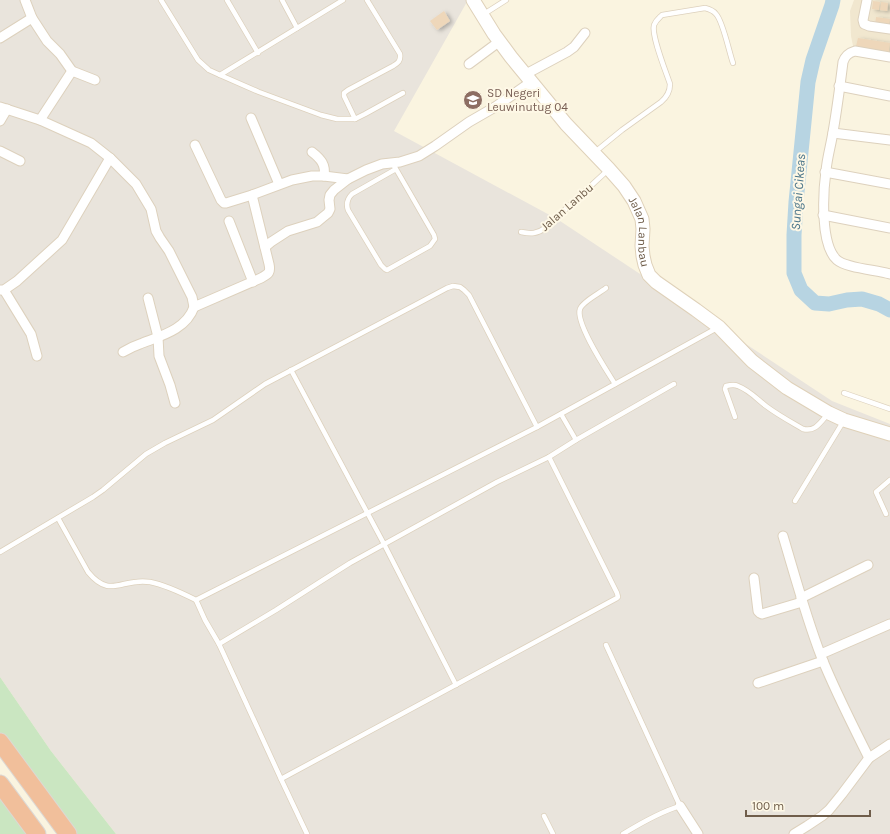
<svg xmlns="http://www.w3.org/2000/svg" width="890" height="834" font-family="Karla,sans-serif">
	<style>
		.residential { fill: #f1e7cf }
		.industrial { fill: #e9e4dc }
		.green { fill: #cae6c1 }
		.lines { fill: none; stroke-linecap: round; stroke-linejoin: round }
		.river { stroke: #b7d4e2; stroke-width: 15 }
		.building { fill: #eed7ba; filter: url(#shadow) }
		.lane-casing { stroke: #ddd1bd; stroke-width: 6 }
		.street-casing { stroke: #ddd1bd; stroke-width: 11 }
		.secondary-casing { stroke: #dfd1b9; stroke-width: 15 }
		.highway-casing { stroke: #dcd8d4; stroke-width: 19 }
		.lane { stroke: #fff; stroke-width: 4.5 }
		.street { stroke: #fff; stroke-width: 9 }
		.secondary { stroke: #fff; stroke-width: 13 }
		.highway { stroke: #f1bf9b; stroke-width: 17 }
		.labels { text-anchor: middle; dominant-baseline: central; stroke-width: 4; stroke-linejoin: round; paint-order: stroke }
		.education-label { font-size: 12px; fill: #785e54; stroke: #fef8e6; text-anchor: start }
		.street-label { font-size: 12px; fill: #6f5d4a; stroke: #fef8e6 }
		.water-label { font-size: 13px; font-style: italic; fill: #487388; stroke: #fef8e6 }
	</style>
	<defs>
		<filter id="shadow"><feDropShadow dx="3" dy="1.5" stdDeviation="2" flood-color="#0004"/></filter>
	</defs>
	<rect width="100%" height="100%" fill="#faf4e0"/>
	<polygon class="residential" points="854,0 890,0 890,56 854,51 851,36 850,11"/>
	<polygon class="industrial" points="0,0 468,0 394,131 557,219 832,401 890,424 890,834 116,834 51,751 0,677"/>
	<g class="green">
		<polygon points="0,677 51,751 116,834 69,834 0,742"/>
		<polygon points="0,784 37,834 0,834"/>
	</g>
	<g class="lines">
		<polyline class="river" points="833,0 832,5 813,60 808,82 796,202 794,235 794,273 801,290 815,303 829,304 847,300 862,299 879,304 890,310"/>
	</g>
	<g class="building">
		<polygon points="873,1 880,2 879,10 872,9"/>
		<polygon points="881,2 888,3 887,11 880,10"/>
		<polygon points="444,11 450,21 437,30 430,21"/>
		<polygon points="876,17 890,19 889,27 875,25"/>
		<polygon points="858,38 890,43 889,52 856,46"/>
	</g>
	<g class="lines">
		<g class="lane-casing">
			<g id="lane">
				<polyline points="161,0 198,60 209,70 220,75 343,0"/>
				<polyline points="227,0 258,53"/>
				<polyline points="282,0 297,28"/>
				<path d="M367,0L400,54C401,61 398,63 393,66L348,90L344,93V96L355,119L365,114L403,93"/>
				<polyline points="484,14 506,0"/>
				<polyline points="220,75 259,92 321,115 337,119 355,119"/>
				<path d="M595,152L622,130L661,102C667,97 670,92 670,84C666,72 651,35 654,25C656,20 659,18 662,15L705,8C709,9 713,10 716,14C723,21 729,52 733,63"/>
				<path d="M392,163L396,169L434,235L435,239L430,246L387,270L385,269L381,265L348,210C346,204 347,199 352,194L396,169"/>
				<path d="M521,232C531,234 537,234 545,228L608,170"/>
				<path d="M606,288C600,293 582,302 580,309C575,323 607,371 615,384"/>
				<polyline points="291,370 384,544 456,685"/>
				<polyline points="844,393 890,409"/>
				<polyline points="561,414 576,440"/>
				<path d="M735,417L725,389L726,386C730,385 734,384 738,386C749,390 757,399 766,406C778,415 791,422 803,429C815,432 820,423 827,415"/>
				<polyline points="795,501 843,422"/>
				<polyline points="886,514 876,492 890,480"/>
				<path d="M58,518L88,572C111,600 122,577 150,582C166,585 182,593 196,600L537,427L717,328"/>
				<polyline points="0,552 93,497 103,490 146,454 165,443 213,420 265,384 417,304 447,288 453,286 460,287 464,290 469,295 537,427"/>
				<polyline points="196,600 205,620 219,644 281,779 307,834"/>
				<polyline points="219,644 276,610 323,580 350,563 497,482 549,457 576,440 674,384"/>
				<path d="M606,645L680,806C660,812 641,823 623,834"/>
				<polyline points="281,779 617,598 618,597 617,593 549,457"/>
				<polyline points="544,816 553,834"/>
			</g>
		</g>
		<g class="street-casing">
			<g id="street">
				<polyline points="25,0 32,18 47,41 60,54 72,71 95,80"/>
				<polyline points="867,0 863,20 864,24 869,26 890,29"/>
				<polyline points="0,38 32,18"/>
				<path d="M890,57L855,51C848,53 845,56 843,62C840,86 837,109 833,132C831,145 827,158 826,171C823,192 820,245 837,260C846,268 877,270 890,274"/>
				<polyline points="469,64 500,41"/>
				<polyline points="526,74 567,52 574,47 585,33"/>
				<polyline points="839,86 890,96"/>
				<path d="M0,107L40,120L91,143L110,158L136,184L151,209L156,231L160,238L169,251L192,297L194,307L261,278C268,274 271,273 269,264L252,195"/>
				<polyline points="251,118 279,184"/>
				<polyline points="40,120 72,71"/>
				<polyline points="0,121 7,109"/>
				<polyline points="833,133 890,140"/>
				<polyline points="195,145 221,200 224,203 226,203 252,195 292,180 312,176 324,176 348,179"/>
				<polyline points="0,151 20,161"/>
				<path d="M312,152C321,159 326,165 324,176"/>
				<polyline points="825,172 890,184"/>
				<polyline points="823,215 890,228"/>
				<polyline points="229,221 253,282"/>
				<polyline points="265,247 271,242 288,231 317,222 323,217 328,213 330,209 329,200 330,195 334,190 348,179 366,170 382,164 400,162 419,156 435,146 469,122 495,107 531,82"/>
				<polyline points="0,290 4,290 17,281 62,240 110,158"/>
				<polyline points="4,290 31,334 37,356"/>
				<polyline points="148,298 158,337 159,356 170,385 175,403"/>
				<path d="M123,352C128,349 134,346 140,344C160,336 186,330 194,307"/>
				<path d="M783,536C795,576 806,617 821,656C835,691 852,724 869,758"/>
				<polyline points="754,578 758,611 760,613 762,614 802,602"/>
				<polyline points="801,598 868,565"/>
				<polyline points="821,654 890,624"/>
				<polyline points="758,683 823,661"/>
				<polyline points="680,806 698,834"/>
				<polyline points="794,834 807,826 822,816 829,810 842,794 869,758 890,744"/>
			</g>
		</g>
		<g class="secondary-casing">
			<g id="secondary">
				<path id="s1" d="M473,0L494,34L511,57L566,124L609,169L624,186L634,201L642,219L643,229L642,246L643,256L645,265L649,275L656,282L696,310L719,327L752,361L787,388L829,413L844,420L890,434"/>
			</g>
		</g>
		<g class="highway-casing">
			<g id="highway">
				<polyline points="0,742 68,834"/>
				<polyline points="0,784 37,834"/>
			</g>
		</g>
		<use href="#lane" class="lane"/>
		<use href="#street" class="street"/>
		<use href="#secondary" class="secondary"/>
		<use href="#highway" class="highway"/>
	</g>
	<defs>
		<g id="school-disc" transform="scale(1)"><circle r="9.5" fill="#8d6e63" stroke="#fef8e6"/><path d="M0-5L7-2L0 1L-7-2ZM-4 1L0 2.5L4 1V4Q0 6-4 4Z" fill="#fff"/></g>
	</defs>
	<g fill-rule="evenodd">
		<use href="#school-disc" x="473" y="100"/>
	</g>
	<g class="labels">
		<g class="education-label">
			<text x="487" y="93">SD Negeri<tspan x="487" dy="14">Leuwinutug 04</tspan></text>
		</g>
		<g class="street-label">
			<text transform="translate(567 207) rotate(-41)">Jalan Lanbu</text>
			<text stroke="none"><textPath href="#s1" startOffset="290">Jalan Lanbau</textPath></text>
		</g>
		<g class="water-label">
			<text transform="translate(798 192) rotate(-86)">Sungai Cikeas</text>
		</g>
	</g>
	<path d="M746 810v6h124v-6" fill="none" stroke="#6f5d4a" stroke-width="2"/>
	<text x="752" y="810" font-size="12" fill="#6f5d4a" stroke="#fef8e6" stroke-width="3" paint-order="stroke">100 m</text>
</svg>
